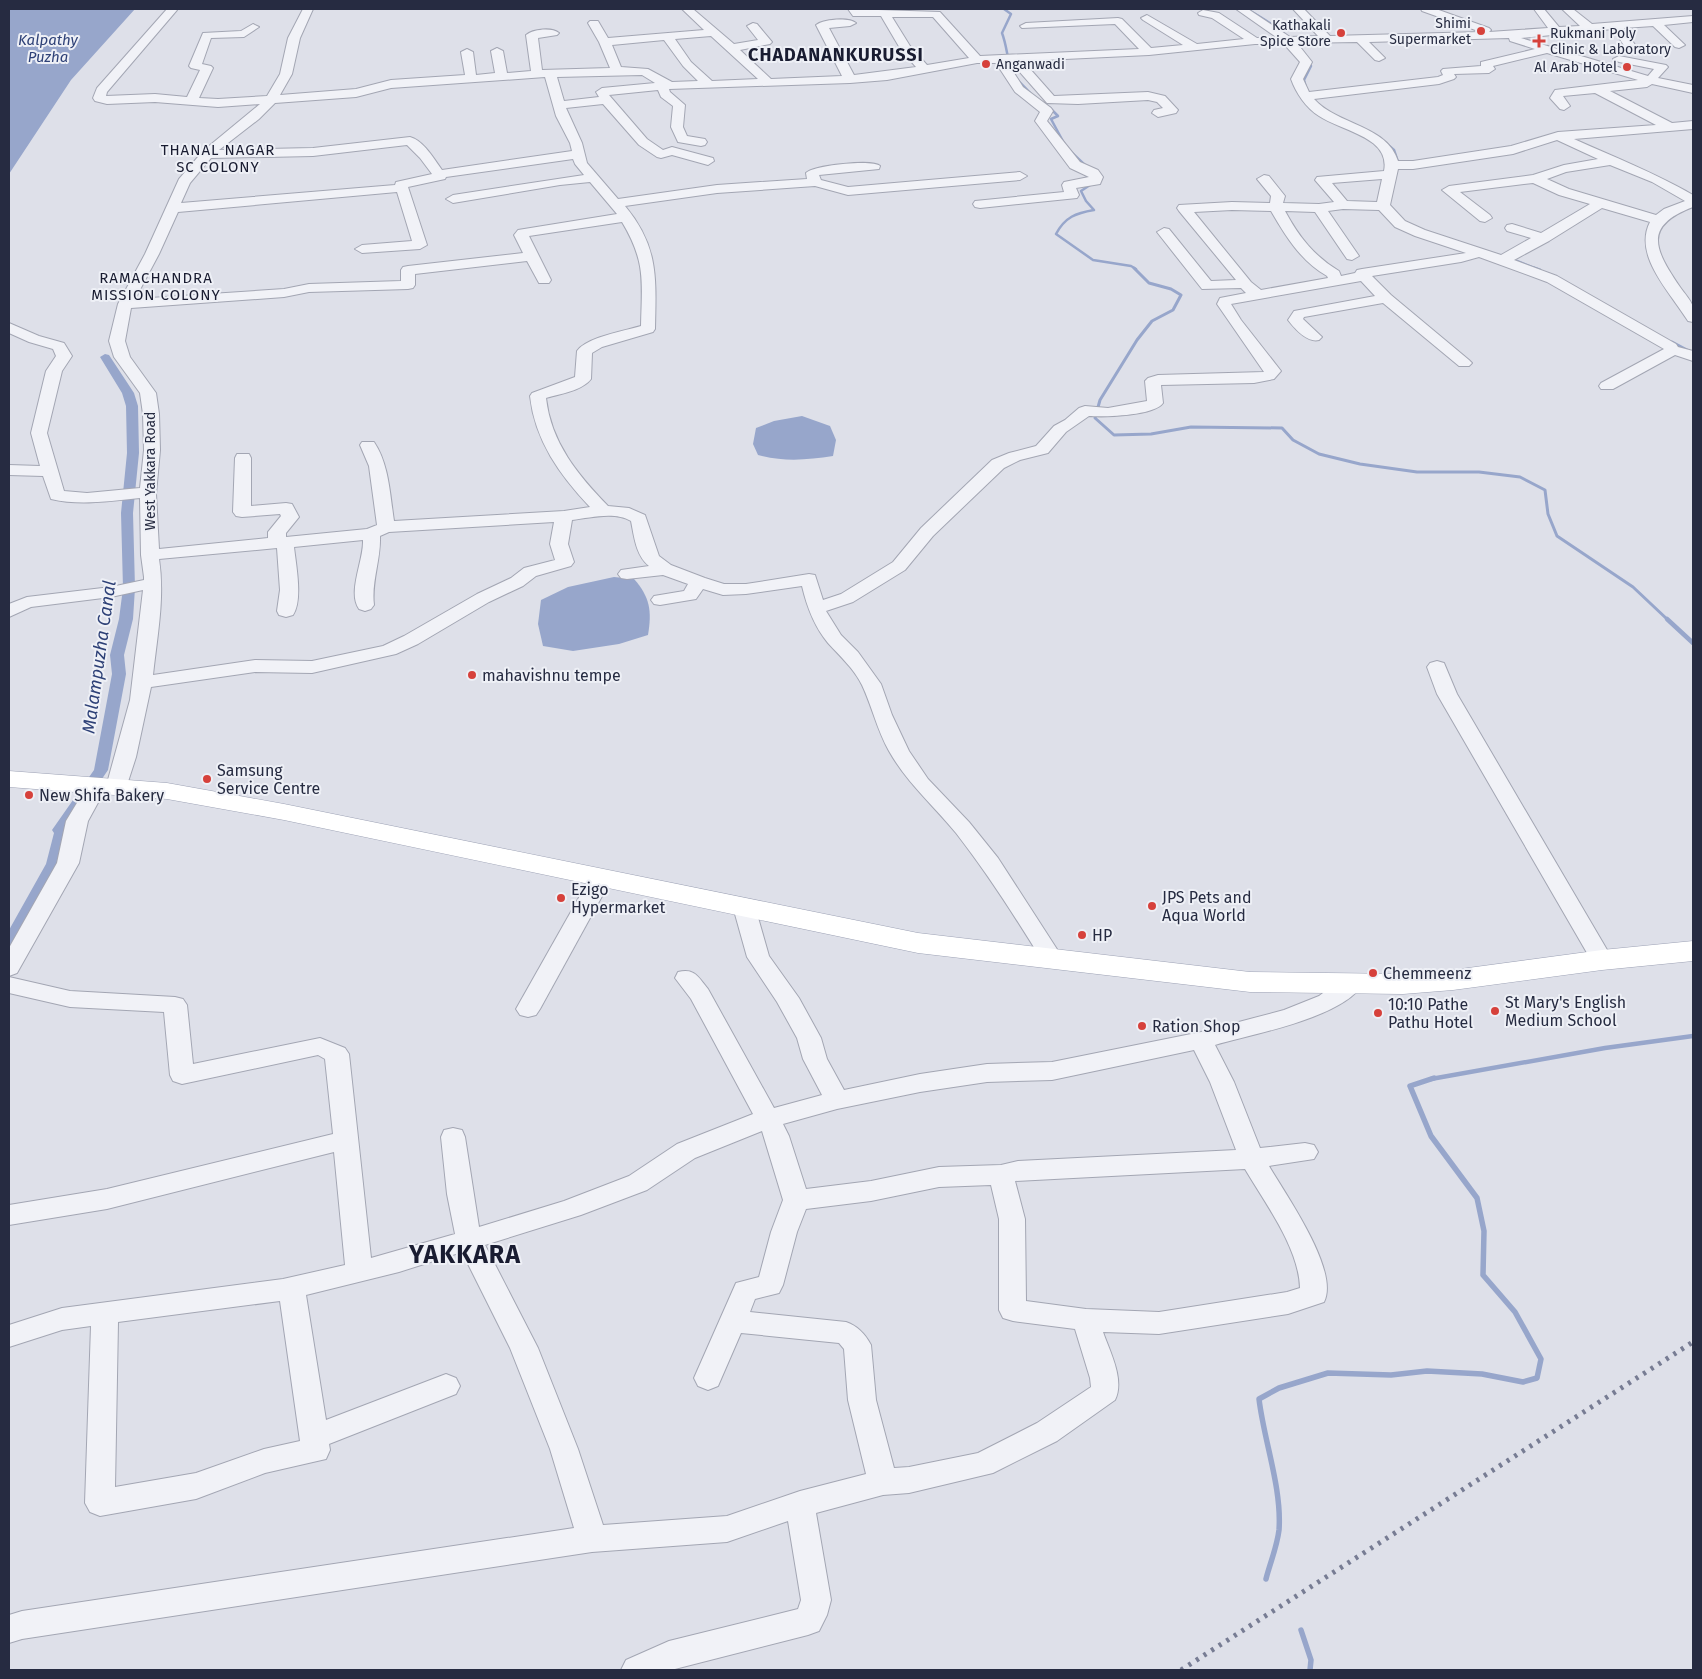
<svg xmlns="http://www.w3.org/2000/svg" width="1702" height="1679" font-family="'Fira Sans',sans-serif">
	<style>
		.water { fill: #97a6cb }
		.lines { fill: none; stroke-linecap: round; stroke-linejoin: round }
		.stream-far3 { stroke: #97a6cb; stroke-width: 2.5 }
		.stream-far2 { stroke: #97a6cb; stroke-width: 3 }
		.stream-far1 { stroke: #97a6cb; stroke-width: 4.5 }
		.stream { stroke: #97a6cb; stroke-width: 5.5 }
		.canal { fill: #97a6cb; fill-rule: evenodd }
		.minor-casing { stroke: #a3a6b3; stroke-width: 2 }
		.major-casing { stroke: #9da2b5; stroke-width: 1 }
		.minor { fill: #f1f2f7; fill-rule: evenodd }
		.major { fill: #fff; fill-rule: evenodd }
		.rail { stroke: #777c93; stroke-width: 5; stroke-dasharray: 3 6; stroke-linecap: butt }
		.poi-dot { fill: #d6413b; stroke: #eef0f6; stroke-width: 2 }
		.labels { text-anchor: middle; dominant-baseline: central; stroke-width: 4; stroke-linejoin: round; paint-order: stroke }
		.far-poi-label { font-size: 14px; fill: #262b41; stroke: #eef0f6; text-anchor: end }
		.far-street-label { font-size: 14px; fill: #262b41; stroke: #eef0f6 }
		.far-water-label { font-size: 15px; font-style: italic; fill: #2e4177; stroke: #eef0f6 }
		.far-neighbourhood-label { font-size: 15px; letter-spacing: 1px; fill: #191c31; stroke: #eef0f6 }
		.poi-label { font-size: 16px; fill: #262b41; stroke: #eef0f6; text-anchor: start }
		.far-district-label { font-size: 18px; font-weight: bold; letter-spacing: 1px; fill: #191c31; stroke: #eef0f6 }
		.water-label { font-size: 18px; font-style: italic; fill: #2e4177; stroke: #eef0f6 }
		.near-district-label { font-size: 25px; font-weight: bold; letter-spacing: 1px; fill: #191c31; stroke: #eef0f6 }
	</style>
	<rect width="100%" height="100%" fill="#dee0e9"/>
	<g class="water">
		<polygon points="9,9 135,9 71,80 9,174"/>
		<path d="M802,416L830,426L836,440L833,456C807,460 784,462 758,455L753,444L756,428L774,421Z"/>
		<path d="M614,577L634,579C650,597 652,611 648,635L619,644L573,651L543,646L538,624L541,600L568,587Z"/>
	</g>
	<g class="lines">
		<g class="stream-far3">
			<path d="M1004,9L1011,14L1002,33C1007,46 1007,59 1012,72C1016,80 1025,87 1031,94"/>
			<path d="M1247,9C1273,24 1297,39 1311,66L1304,80L1306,88"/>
			<polyline points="1049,107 1058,116 1051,119 1065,145"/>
			<polyline points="1381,139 1394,150 1399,165"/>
			<polyline points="1070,151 1086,166"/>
			<path d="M1093,183L1081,191L1086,201L1094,210C1076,213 1065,217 1056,234L1093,260L1131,266L1136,269"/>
			<polyline points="1517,261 1537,269"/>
		</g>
		<g class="stream-far2">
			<polyline points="1134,268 1149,283 1171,289 1181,295 1173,310 1152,321 1137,340 1100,400 1095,418 1114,435 1151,434 1191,427 1282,428 1293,440 1319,454 1360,464 1417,472 1479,472 1520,477 1545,490 1548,514 1557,536 1633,587 1668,620"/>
			<polyline points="1534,268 1540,270"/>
			<polyline points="1672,342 1687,350"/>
		</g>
		<g class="stream-far1">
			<polyline points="1667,619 1693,643"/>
			<polyline points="1431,1079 1605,1048 1693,1036"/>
		</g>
		<g class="stream">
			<path d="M1266,1579C1270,1563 1277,1547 1279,1530C1282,1488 1264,1441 1259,1399L1279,1388L1328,1373L1391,1375L1427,1371L1482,1374L1523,1382L1537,1378L1541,1359L1515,1312L1483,1275L1484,1231L1477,1198L1431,1136L1410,1086L1434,1078"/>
			<polyline points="1301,1630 1311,1660 1310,1670"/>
		</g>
		<polygon class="canal" points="105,354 109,355 134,393 138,406 139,453 133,513 135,588 133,619 124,655 126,674 108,770 67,830 68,833 62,864 17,944 15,948 9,949 9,930 46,864 54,833 52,830 94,770 112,674 110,655 119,619 123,588 121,513 127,453 126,406 122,393 100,357"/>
		<g class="minor-casing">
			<g id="minor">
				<path d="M167,9L177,10L107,92L106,96L155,94L187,97L200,70L191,68L189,66L203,33L241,31L253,24L259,27L244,37L211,38L202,64L211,66L213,68L199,98L218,99L267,96L280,74L288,38L303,9H313L300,38L292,74L280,95L356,89L391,80L465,75L461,52L467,49L473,52L476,75L495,73L491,51L497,48L503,51L507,73L531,71L526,35C533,29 552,27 559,33L557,35L538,38L542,70L610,68L599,42L588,23L590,21H598L608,38L704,30L682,9H693L734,44L758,40L747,26L753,23L757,24L772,42L770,44L740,50L771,79L842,76L816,25C823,19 849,17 856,23L850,26L829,28L854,75L916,67L901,50L881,16H853L848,9L940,12L980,56L1139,49L1115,24L1022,28L1020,26L1026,23L1118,18L1122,19L1151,48L1183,45L1143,20L1141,18L1147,15L1197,44L1244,39L1212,18L1199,15L1198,13L1203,10L1219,13L1257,38L1276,37L1236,9H1248L1290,37L1318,36L1293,9H1304L1330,36L1481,32L1422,11L1421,9H1436L1489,28L1491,30L1489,32L1548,28L1534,9H1544L1559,27L1580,26L1562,9H1573L1592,24L1693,16V22L1664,25L1685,45L1679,48L1675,47L1653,26L1624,28L1637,48L1631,51L1627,50L1613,29L1521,38L1648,76L1654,69L1619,62L1613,59L1619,56L1666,65L1668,67L1658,78L1693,85V93L1652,84L1647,87L1610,91L1672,123L1693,121V129L1574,139C1614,157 1655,173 1693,195V207C1643,226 1654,249 1680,287C1684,293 1691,300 1693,307C1694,311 1693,318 1693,322L1688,321L1686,318C1669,291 1633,255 1650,222L1602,208L1549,241L1514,260L1557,276L1676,344L1678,347L1693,351V361L1675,355L1613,389H1601L1599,386L1601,383L1664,349L1547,282L1479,257L1461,262L1372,276L1391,295L1469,360L1472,363L1469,366H1459L1383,303L1304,317L1303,319L1322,337L1319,340C1307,343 1295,329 1288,320L1294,311L1375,296L1361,281L1231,304L1241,320L1281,371L1274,379L1254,383L1161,385L1163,403C1154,416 1104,417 1089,416L1066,432L1048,453L1020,460L1004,468L933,536L905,570L853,602L826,611L841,635L858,652L881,684L892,715L909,751L928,779L969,822L998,858L1062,957L1059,962L1051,965L1043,962C1016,918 988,874 956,833C934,806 907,783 889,751C877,730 872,706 862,685C854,669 840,656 828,643C814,626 807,607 802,586L746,594L723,595L703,589L696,599L660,605L654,604L651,600L654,596L684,591L688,584L663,575L627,579L621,578L618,574L621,570L649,566C636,556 634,536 631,521C614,511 590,518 572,520L568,544L574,562L571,566L536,576L523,586L489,602L418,644L396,654L312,673L255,672L151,687L136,757L126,788L123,792L116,794L109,792L106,788L88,821L79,863L17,973L9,976V948L57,863L66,821L89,783L96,781L103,783L106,787L130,700L143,590L111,597L31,607L9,617V604L27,597L111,587L144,580V577L141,555L140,498C110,501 80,506 51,499L43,476L9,475V465L40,466L31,433L46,371L56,356L53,349L29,342L9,333V323L39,336L64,343L72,356L62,371L47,433L64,491L87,493L140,488L144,450L143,414L140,393L114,357L109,341L118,304L145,254L179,179L203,151L260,104L218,107L155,102L107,104L95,101L93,98L97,88ZM892,17H933L969,58L927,65L910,46ZM711,36L758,79L712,81L691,62L675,39ZM1509,38L1510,41L1535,49L1481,62V66L1443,69L1441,71L1443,75L1438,77L1309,92L1303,79L1312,62L1297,43L1357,42L1375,60L1379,61L1385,58L1369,42ZM664,40L683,66L698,81L672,82L648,69L621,67L612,45ZM1255,44H1284L1300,62L1291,79C1296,93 1306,108 1319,116C1341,131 1391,137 1384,171L1317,177L1315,180L1334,202L1319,204L1283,203L1285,196L1269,176L1264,175L1257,179L1271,196L1270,203L1232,202L1179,205L1177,208L1179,211L1236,280L1211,281L1169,229L1164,228L1157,232L1202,289L1241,288L1246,293L1220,298L1217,304L1264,372L1158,375L1148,378L1145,381L1147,401L1108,408L1085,406L1079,408L1065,420L1054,426L1036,446L1009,453L992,460L921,528L893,562L841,594L823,600L815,575L809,574L746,584H724L705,578L671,565L659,556L645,515L629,508L608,506C578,475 551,443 546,398C559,394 582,391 591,379L592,353L602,347L653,332L655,329C656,278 659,247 625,206L717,193L815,186L848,195L1020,180L1027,176L1020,172L848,187L821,180L819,175L879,169L880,166C874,159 813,165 806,173L807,179L717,185L618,199L587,163L582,143L566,108L603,104L639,145L657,157L661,158L672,155L708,165L714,161L713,158L672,147L663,150L647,139L609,95L658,90L661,97L673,106L671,127L678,142L701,146L705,145L707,142L705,139L687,136L683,127L685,105L670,92L669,89L850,83L887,80L977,63H996L1015,92L1040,112L1035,121L1070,168L1089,177L1064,182L1062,185L1064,192L975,201L973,204L975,207L980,208L1077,198L1079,195L1076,188L1100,184L1103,177L1098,170L1080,162L1047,121L1053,111L1051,108L1023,87L1007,62H1011L1047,103L1078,104L1148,100L1157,102L1163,108L1154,110L1152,113L1158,117L1176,113L1178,110L1165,96L1148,92L1054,96L1023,61L1149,55ZM1547,53L1638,80L1555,90L1550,98L1560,109L1564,110L1570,106L1563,96L1595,93L1656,125L1558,132L1511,146L1413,161H1398C1387,125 1337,125 1314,99L1439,84L1454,79L1456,77L1454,74L1489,73L1495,69L1493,66ZM642,75L655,83L602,88L596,92L599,97L564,101L557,77ZM545,77L556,116L570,143L572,151L442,170C434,159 424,141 410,137L313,148L219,150L259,119L275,103L356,97L391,88ZM1557,140L1598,159L1564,165L1533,175L1449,186L1442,190L1480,221L1485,222L1492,218L1490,215L1460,192L1533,183L1559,195L1590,204L1541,233L1512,224L1507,225L1505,228L1507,231L1531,238L1501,255L1425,230L1405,221L1390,205L1398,169H1413L1513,154ZM407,145L420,158L432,174L396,182L395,185L181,203L190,183L211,158L313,156ZM573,159L575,164L584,175L453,195L446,199L453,203L560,185L590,182L617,214L518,230L514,235L523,253L408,266L403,267L401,270V281L309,284L284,289L135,299L159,254L178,212L397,192L412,241L362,245L355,249L362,253L420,249L427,245L408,187L445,179L446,177ZM1610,165L1652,182L1685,201L1664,209L1656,215L1569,189L1547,179L1566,172ZM1382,179L1377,202L1347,201L1332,183ZM1343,209L1379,210L1395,227L1415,236L1466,253L1362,269L1357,270L1355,273L1341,276L1339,271C1314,256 1299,237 1285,211L1315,212L1347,259L1352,260L1359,256L1328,211ZM1232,210L1271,211C1286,237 1301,261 1327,276L1328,278L1261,290L1251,282L1194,212ZM622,222C646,262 642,281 641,326C624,331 587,337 577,351L575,377L532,393L530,396C535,441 560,475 590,507L564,511L394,521C390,495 389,464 374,442H362L360,445L369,466L377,525L367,529L286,537V533L299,517L292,504L286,503L251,506V458L249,454H237L235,458L233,512L236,516L242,517L280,514L281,516L268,532V538L159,549L156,494L160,450L159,414L156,393L130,357L125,341L131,308L284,297L309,292L408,289L413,288L415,285V274L527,261L539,283H549L551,280L529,236ZM554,522L550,544L555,560L524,568L511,578L477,594L404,636L383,646L312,661L255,660L153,675C157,637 165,598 159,559L277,548L280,590L277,611L279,615L286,617L293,615C303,600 296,565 294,547L363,540C364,560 347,592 359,609L365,611L371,609L374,605C371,582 381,560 380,536L389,532Z"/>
				<polygon points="1437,661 1444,663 1457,694 1613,960 1610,965 1602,968 1594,965 1437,694 1427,667 1430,663"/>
				<polygon points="601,871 609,873 612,878 540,1009 536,1015 528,1017 520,1015 516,1009 590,878 593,873"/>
				<path d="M744,900L752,902L755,907L769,956L799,998L821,1038L827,1059L844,1090L920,1074L987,1064L1052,1062L1201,1032L1284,1010L1319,996L1343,978L1351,976L1359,978L1363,984C1342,1018 1253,1034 1215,1045L1234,1082L1260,1148L1305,1143L1314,1145L1318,1152L1314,1159L1269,1166C1286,1195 1340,1271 1324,1302L1288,1314L1159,1334L1103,1332C1110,1352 1125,1380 1115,1400L1057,1441L993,1473L909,1493L883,1495L816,1513L831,1600L827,1615L819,1631L808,1635L671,1670H621L626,1660L669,1641L798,1609L801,1600L788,1521L727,1542L592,1552L22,1639L9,1643V1615L22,1611L574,1528L550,1449L510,1348L462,1252L399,1272L306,1295L326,1420L446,1374L456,1378L460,1386L456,1394L329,1444L330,1450L326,1459L265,1473L196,1499L100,1516L90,1512L85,1503L91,1326L62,1330L9,1347V1325L62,1308L283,1279L345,1265L334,1152L107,1209L9,1225V1205L107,1189L333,1134L325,1059L318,1055L182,1084L173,1081L170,1075L164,1012L70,1007L9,993V977L70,991L175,997L183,999L187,1005L193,1064L320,1038L345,1048L349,1054L371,1258L455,1234L447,1194L441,1137L444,1130L453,1128L462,1130L465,1137L479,1227L564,1201L629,1176L677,1144L753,1114L691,999L675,978L678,972C695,968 698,977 708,989L774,1108L822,1095L803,1059L797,1038L777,1002L747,957L733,907L736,902ZM1194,1050L1210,1082L1236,1150L1018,1161L1001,1165L939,1167L871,1181L806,1189L789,1136L783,1124L837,1109L920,1092L987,1082L1052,1080ZM762,1131L783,1200L771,1232L759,1277L736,1283L694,1378L698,1386L708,1390L718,1386L741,1333L839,1343L844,1349L848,1400L866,1474L800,1491L727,1516L603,1525L578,1449L538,1348L485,1245L581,1215L647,1190L695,1158ZM1245,1169C1265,1203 1299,1248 1300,1288L1287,1292L1159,1312L1086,1309L1026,1301L1025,1219L1015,1181ZM991,1185L999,1219V1310L1003,1318L1013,1321L1075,1329L1090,1378L1091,1387L1037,1423L978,1453L909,1467L894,1468L876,1400L871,1345C865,1334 858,1326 846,1322L750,1312L755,1299L779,1293L783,1285L797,1232L806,1209L871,1201L939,1187ZM280,1301L300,1441L264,1449L196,1473L115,1487L118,1322Z"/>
			</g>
		</g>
		<g class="major-casing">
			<polygon id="major" points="9,771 167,783 284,804 918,933 1250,972 1403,974 1453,970 1602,950 1693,941 1693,961 1602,970 1453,990 1403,994 1250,992 918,953 284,820 167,799 9,787"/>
		</g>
		<use href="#minor" class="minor"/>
		<use href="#major" class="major"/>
		<polyline class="rail" points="1181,1670 1693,1342"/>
	</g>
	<g class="poi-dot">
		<circle cx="1481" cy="31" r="5"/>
		<circle cx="1341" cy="33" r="5"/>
		<path d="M1536.5 33.5h5v5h5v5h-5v5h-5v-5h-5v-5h5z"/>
		<circle cx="986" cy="64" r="5"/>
		<circle cx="1627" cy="67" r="5"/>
		<circle cx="472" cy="675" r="5"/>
		<circle cx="207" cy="779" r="5"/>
		<circle cx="29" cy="795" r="5"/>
		<circle cx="561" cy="898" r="5"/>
		<circle cx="1152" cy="906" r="5"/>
		<circle cx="1082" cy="935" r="5"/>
		<circle cx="1373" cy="973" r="5"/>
		<circle cx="1495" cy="1011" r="5"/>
		<circle cx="1378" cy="1013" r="5"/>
		<circle cx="1142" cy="1026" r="5"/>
	</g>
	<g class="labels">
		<g class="far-poi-label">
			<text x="1471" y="23">Shimi<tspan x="1471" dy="16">Supermarket</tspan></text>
			<text x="1331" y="25">Kathakali<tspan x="1331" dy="16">Spice Store</tspan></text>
			<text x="1550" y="33" text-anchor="start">Rukmani Poly<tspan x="1550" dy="16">Clinic &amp; Laboratory</tspan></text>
			<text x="996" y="64" text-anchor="start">Anganwadi</text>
			<text x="1617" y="67">Al Arab Hotel</text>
		</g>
		<g class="far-street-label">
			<text transform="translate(150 471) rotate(-90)">West Yakkara Road</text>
		</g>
		<g class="far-water-label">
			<text x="48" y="40">Kalpathy<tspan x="48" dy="17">Puzha</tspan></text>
		</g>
		<g class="far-neighbourhood-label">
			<text x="218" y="150">THANAL NAGAR<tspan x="218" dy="17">SC COLONY</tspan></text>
			<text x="156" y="278">RAMACHANDRA<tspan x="156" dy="17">MISSION COLONY</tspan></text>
		</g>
		<g class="poi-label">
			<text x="482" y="675">mahavishnu tempe</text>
			<text x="217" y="770">Samsung<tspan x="217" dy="18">Service Centre</tspan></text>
			<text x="39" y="795">New Shifa Bakery</text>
			<text x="571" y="889">Ezigo<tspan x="571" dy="18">Hypermarket</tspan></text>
			<text x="1162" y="897">JPS Pets and<tspan x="1162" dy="18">Aqua World</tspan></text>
			<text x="1092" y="935">HP</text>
			<text x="1383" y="973">Chemmeenz</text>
			<text x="1505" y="1002">St Mary's English<tspan x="1505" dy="18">Medium School</tspan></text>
			<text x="1388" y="1004">10:10 Pathe<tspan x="1388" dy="18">Pathu Hotel</tspan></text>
			<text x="1152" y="1026">Ration Shop</text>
		</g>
		<g class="far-district-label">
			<text x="836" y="55">CHADANANKURUSSI</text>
		</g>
		<g class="water-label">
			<text transform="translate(99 657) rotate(-82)">Malampuzha Canal</text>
		</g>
		<g class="near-district-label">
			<text x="465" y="1255">YAKKARA</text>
		</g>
	</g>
	<rect width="1702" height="1679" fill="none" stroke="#262b41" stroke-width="20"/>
</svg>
